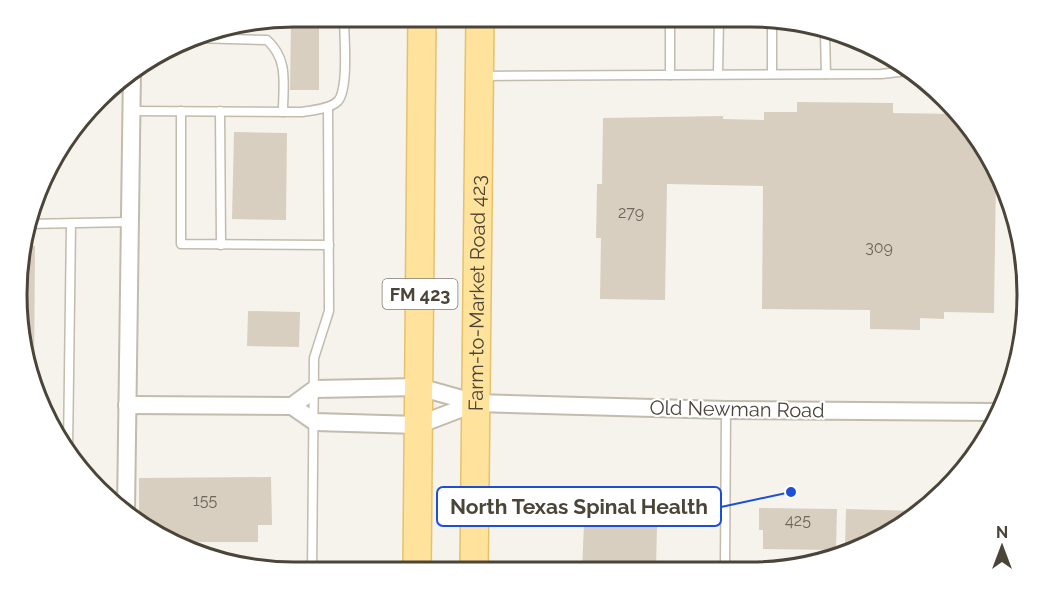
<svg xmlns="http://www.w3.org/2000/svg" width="1044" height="589" font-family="Raleway,sans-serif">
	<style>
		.building { fill: #d8cfc1 }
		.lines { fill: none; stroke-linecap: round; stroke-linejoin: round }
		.lane-casing { stroke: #c2bbae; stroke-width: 11 }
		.street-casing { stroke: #c2bbae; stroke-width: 20 }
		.primary-casing { stroke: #e6c16a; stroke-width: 30 }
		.lane { stroke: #fff; stroke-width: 8 }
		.street { stroke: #fff; stroke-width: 16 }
		.primary { stroke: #ffe39c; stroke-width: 27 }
		.labels { text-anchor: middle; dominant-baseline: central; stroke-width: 4.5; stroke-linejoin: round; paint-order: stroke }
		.number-label { font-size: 16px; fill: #6e675b }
		.shield { fill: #fff; stroke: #817c74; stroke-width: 1.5 }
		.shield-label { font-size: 18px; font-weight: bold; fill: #4b4439 }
		.street-label { font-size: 20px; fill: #4b4439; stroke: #fff }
		.rim { fill: none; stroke: #4b4439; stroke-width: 3 }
		.leader { fill: none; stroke: #1d4ed8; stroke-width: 2 }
		.callout-dot { fill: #1d4ed8; stroke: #fff; stroke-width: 2 }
		.callout { fill: #fff; stroke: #1d4ed8; stroke-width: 2 }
		.callout-label { font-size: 21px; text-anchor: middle; font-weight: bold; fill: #4b4439 }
	</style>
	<rect width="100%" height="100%" fill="#f6f3ec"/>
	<g class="building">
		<polygon points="294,17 319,17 319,90 290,90 291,19 286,18"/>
		<polygon points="797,102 893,103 893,113 957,114 970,126 996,177 994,313 944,312 944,319 920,318 920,330 870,329 870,310 762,309 763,186 667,184 665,300 600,299 601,238 596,238 597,184 602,184 603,118 723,116 723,119 764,120 764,112 797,112"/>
		<polygon points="234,132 287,133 286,220 232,219"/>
		<polygon points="24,246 35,246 34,383 17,312"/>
		<polygon points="248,311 300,312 299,347 247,346"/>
		<polygon points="271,477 272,525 258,525 258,542 178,542 155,535 139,522 139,478"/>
		<polygon points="585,500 616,500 615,526 657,526 656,571 582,571"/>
		<polygon points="759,508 837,509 836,550 763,549 763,530 759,530"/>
		<polygon points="846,509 918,511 904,526 845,548"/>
		<polygon points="758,560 809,561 785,570 758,570"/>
	</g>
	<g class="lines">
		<g class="lane-casing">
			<g id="lane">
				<polyline points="772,18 772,74"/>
				<polyline points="825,35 826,74"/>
				<path d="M193,38L267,40C289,60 283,84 283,112"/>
				<polyline points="718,74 719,17"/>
				<polyline points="670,75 670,17"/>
				<polyline points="483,76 881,74 908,71"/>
				<path d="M132,111L302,112C313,110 330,109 338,101C349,88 344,35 344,17"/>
				<polyline points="181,111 181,244 329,245"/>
				<polyline points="220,111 221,245"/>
				<polyline points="26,224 130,222"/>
				<polyline points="68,450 71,224"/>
				<polyline points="725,570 726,410"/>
				<polyline points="312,572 314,358 329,311 328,107"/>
			</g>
		</g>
		<g class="street-casing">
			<g id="street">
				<polyline points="127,405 292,406 315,422 418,425 476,403"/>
				<polyline points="292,406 315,389 419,387 476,403 726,410 998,412"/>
				<polyline points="126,511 132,70"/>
			</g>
		</g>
		<g class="primary-casing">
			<g id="primary">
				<polyline points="417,571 422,17"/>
				<path id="s1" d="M474,571L480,17"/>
			</g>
		</g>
		<use href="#lane" class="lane"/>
		<use href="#street" class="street"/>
		<use href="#primary" class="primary"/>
	</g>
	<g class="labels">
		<g class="number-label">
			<text x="631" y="212">279</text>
			<text x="879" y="247">309</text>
			<text x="205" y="500">155</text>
			<text x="798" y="520">425</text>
		</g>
		<rect class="shield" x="382.5" y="279" width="75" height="30" rx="4.5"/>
		<g class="shield-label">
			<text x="420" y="294">FM 423</text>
		</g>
		<g class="street-label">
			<text stroke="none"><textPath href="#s1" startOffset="278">Farm-to-Market Road 423</textPath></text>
			<text transform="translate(737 409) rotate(1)">Old Newman Road</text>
		</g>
	</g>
	<path d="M0 0H1044V589H0ZM294 27H750A267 267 0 0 1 1017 294V295A267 267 0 0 1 750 562H294A267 267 0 0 1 27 295V294A267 267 0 0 1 294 27Z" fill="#fff" fill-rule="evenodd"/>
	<path class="rim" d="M294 27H750A267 267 0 0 1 1017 294V295A267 267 0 0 1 750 562H294A267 267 0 0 1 27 295V294A267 267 0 0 1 294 27Z"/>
	<path class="leader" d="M791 492L721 507"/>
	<circle class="callout-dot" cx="791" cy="492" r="6"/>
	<rect class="callout" x="437" y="487" width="284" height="39" rx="6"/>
	<g class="callout-label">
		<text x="579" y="514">North Texas Spinal Health</text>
	</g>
	<g transform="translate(1002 547)" stroke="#ffffff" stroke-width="4.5" paint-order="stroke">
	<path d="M0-4.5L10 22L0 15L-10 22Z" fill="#4b4439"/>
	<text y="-9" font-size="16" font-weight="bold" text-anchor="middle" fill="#4b4439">N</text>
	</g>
</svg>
